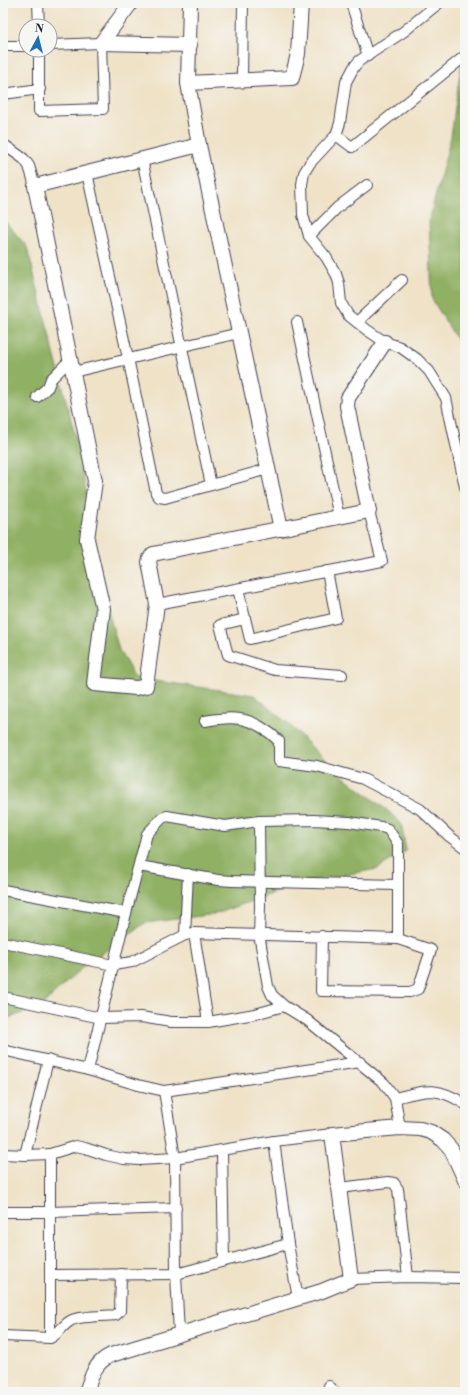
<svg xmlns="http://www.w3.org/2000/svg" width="468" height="1395" font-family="'Libre Bodoni',serif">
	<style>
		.forest { fill: #90b064; stroke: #596950 }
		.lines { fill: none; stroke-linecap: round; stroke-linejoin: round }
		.street-casing { stroke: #413f50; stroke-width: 12 }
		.secondary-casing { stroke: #413f50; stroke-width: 16 }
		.street { stroke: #fff; stroke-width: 10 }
		.secondary { stroke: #fff; stroke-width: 14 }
	</style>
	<rect width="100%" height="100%" fill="#f6f6f2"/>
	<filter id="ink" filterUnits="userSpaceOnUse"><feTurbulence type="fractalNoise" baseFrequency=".025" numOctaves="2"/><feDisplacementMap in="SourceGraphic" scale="8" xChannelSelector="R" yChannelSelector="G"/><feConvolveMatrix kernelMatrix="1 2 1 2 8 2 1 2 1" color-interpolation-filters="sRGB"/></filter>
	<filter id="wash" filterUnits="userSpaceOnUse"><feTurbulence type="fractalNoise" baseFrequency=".012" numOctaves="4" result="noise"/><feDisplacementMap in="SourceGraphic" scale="16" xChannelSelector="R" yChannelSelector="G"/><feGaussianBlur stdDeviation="0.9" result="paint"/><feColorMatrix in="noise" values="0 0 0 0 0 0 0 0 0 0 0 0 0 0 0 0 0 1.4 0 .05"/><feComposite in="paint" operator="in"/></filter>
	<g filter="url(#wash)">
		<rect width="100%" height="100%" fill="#efe2c7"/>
		<g class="forest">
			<polygon points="465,35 465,344 458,342 432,299 429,220 451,137"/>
			<polygon points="3,219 27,247 79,451 102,589 119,650 135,678 254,695 289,724 335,770 388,811 401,823 406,851 377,869 304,882 216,914 145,923 83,967 40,1007 3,1020"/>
		</g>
	</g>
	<g filter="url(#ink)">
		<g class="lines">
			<g class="street-casing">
				<g id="street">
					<polyline points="38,3 39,26"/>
					<polyline points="351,3 368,56"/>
					<polyline points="439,3 403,32 359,61 354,67 346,82 340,123 336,135 310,163 304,173 302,184 303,215 309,236 326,257 336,274 339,283 341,303 348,315 367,330 385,342 400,347 417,359 429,371 446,398 465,487"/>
					<polyline points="3,46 26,46"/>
					<polyline points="39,50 39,111 103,109 101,43 50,45"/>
					<polyline points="242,80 243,3"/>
					<polyline points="3,94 40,89"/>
					<polyline points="336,135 352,147 465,56"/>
					<polyline points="3,144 24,159 29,166 35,186"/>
					<polyline points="142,159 211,485"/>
					<polyline points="87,173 128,358 156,493 159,497 165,498 268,469"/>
					<polyline points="309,236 338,207 367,185"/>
					<polyline points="297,322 339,517"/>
					<polyline points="357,322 402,280"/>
					<polyline points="73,372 239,333"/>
					<polyline points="37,397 48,387 51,379 65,365 71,361"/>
					<polyline points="238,589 250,639 336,618 327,571"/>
					<polyline points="157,604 382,561 369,511"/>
					<polyline points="245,619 220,625 228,655 275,670 342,675"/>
					<path d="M205,721C216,719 229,717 240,719C254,721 269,731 279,741V761L317,766L363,779L420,809L449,836L465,848"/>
					<polyline points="259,821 260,907 259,934 268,986 272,995 284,1006 307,1020 384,1083 395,1098 400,1128"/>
					<polyline points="139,866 218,880 232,881 397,885"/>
					<polyline points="3,890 126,913"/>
					<polyline points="194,933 208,1022"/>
					<polyline points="185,935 188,874"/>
					<polyline points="3,942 113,965 132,962 185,935 194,933 398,939 431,950 418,989 410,992 321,991 322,936"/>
					<polyline points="3,997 101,1018 141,1017 171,1022 208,1022 255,1014 284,1006"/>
					<polyline points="3,1050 88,1070 138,1085 164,1091 360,1062"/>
					<polyline points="88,1070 126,913 147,834 162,818 167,816 225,826 259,821 314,820 349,822 381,827 388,829 398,844 398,939"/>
					<polyline points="164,1091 175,1158 176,1274 179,1334"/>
					<path d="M395,1098C427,1090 436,1086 465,1104"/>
					<polyline points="274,1141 288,1244 298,1298"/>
					<polyline points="222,1150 224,1261"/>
					<polyline points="3,1154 25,1155 50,1154 76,1146 85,1148 106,1155 124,1159 139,1160 175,1158 274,1141 332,1134"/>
					<polyline points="50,1154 50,1338"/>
					<polyline points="25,1155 48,1060"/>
					<polyline points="340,1188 388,1182 394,1183 398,1189 408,1277"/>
					<polyline points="3,1212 49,1212 176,1208"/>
					<polyline points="50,1275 176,1274 288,1244"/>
					<polyline points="351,1279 408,1277 465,1278"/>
					<path d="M3,1336L50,1338C59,1334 63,1324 72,1320C80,1316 106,1316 116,1315L120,1311L121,1274"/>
					<polyline points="329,1386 335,1392"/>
				</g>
			</g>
			<g class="secondary-casing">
				<g id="secondary">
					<polyline points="190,3 188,83 199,145 281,529"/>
					<polyline points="101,43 190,45"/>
					<polyline points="101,43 131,3"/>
					<polyline points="188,83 292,78 298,54 301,3"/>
					<polyline points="199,145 35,186 95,481 87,539 103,609 94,684 136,688 146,686 157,604 149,562 150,558 153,554 369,511 347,406 348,398 385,342"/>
					<path d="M86,1392C92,1376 94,1363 111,1355L322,1291L351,1279L332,1134L400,1128L420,1129L431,1132L443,1140L451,1149L465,1180"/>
				</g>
			</g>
			<use href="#street" class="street"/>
			<use href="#secondary" class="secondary"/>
		</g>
	</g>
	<rect width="468" height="1395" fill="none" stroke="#f6f6f2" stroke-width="16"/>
	<g transform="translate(38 38) rotate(7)"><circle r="19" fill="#f6f6f2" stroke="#a1a1a9"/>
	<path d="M0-3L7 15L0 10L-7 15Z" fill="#1f6fb2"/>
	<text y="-6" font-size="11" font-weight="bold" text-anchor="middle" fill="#22223b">N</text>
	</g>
</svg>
